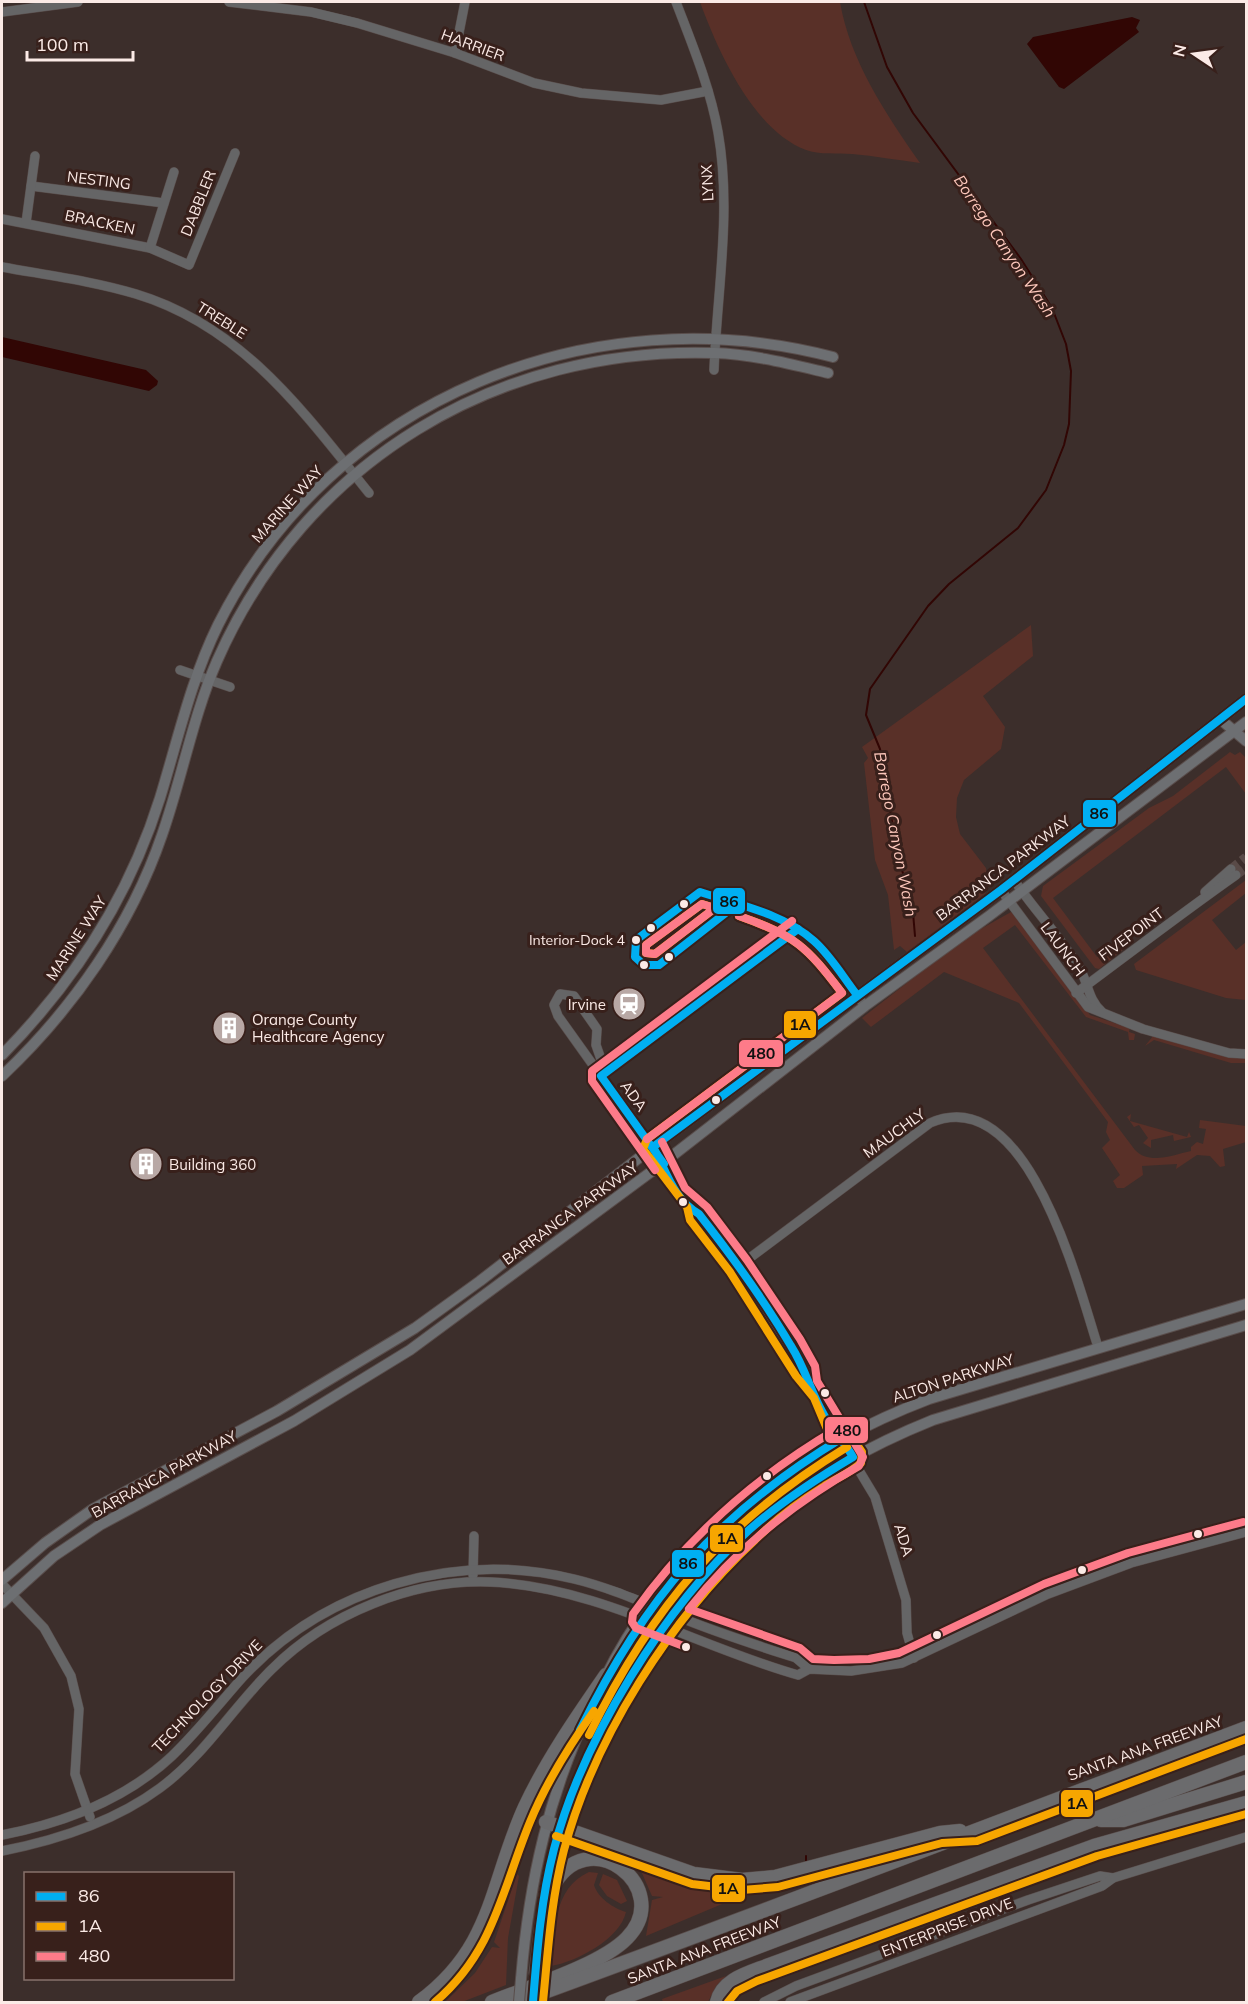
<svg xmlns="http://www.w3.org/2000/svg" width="1248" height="2004" font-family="Mulish,sans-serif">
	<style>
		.green { fill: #593028 }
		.water { fill: #310604 }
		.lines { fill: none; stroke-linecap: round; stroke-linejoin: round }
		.stream { stroke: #310604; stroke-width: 2 }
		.minor-tunnel { stroke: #594a47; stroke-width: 9; stroke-dasharray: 9 4.5; stroke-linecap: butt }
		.minor-casing { stroke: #594d4b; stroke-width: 10 }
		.major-casing { stroke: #594d4b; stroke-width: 12 }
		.highway-casing { stroke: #594d4b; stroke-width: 15 }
		.minor { stroke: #656566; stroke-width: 9 }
		.major { stroke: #6d6f72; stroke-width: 10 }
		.highway { stroke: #6b6b6d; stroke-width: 14 }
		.major-bridge-casing { stroke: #594d4b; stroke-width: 12; stroke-linecap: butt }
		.major-bridge { stroke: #6d6f72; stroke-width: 10 }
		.bus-1-casing { stroke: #38201b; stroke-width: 12 }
		.bus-2-casing { stroke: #38201b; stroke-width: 12 }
		.bus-3-casing { stroke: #38201b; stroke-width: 12 }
		.bus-1 { stroke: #00aff2; stroke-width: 8 }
		.bus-2 { stroke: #f7a600; stroke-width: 8 }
		.bus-3 { stroke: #fd7b89; stroke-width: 8 }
		.bus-dot { fill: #fbeae6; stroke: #38201b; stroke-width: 2 }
		.labels { text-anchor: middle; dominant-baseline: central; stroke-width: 6; stroke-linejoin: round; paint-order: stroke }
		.bus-label { font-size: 14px; fill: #fbeae6; stroke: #38201b; text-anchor: end }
		.street-label { font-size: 15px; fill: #fbeae6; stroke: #38201b }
		.poi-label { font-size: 15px; fill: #fbeae6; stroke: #38201b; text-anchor: start }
		.water-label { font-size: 16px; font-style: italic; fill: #fdc7bb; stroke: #38201b }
		.line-badge { stroke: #38201b; stroke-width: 2 }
		.pale-badge-label { font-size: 16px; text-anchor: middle; font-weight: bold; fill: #111 }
	</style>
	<rect width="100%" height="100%" fill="#3c2e2b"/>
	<g class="green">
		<path d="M700,2H840C850,61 886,114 920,163C897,160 875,156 852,154C838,153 819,155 806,150C753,130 718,51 700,2Z"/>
		<polygon points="1031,625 1033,656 983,696 1005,727 1001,749 964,780 957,798 956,817 960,834 986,868 987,876 982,888 986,893 907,952 900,946 894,950 888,895 875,860 864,763 868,758 862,747"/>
		<polygon points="1230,752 1235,755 1240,752 1246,758 1246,794 1226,767 1053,898 1097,957 1118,942 1121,946 1130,944 1099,969 1095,968 1041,896 1043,886 1149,808 1173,796"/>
		<polygon points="1246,880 1246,893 1212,920 1236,950 1246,942 1246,1000 1226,998 1136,970 1134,964"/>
		<path d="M1011,912L1017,916L1090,1015L1130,1028L1129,1032L1135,1034L1134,1040H1129L1128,1032L1086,1017L1015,925L983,948L1135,1150C1149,1165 1173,1155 1191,1151V1147L1197,1142L1203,1144L1206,1129L1199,1128L1200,1120L1246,1126V1142L1223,1149L1225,1166L1220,1167L1210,1156L1197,1155L1176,1169L1177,1164L1142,1166L1143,1175L1124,1188H1117L1113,1181L1120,1175L1102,1148L1110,1140L1106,1132L1108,1122L1019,1003L944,972L871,1027L862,1018L963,939Z"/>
		<polygon points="1153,1036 1224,1056 1246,1057 1246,1063 1231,1063 1154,1040 1145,1046"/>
		<polygon points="1131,1114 1130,1121 1187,1137 1189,1132 1191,1137 1174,1141 1173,1135 1151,1140 1151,1148 1143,1143 1148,1138 1139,1125 1134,1127 1127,1117"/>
		<polygon points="641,1871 689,1886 719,1891 760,1890 760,1893 734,1899 646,1936 652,1900 663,1897 652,1896"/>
		<path d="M589,1872L598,1873L594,1885C598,1898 613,1908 626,1912C620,1939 576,1962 551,1966C555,1932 552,1889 589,1872Z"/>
		<polygon points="517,1874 519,1876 508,1938 506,1985 462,2002 445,2002 475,1973 492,1947 500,1948 494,1942"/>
		<polygon points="603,1874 617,1880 627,1901 621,1904 607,1896 599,1885"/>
		<polygon points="726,1976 716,1986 708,2002 663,2002 662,1999"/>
	</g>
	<g class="water">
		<polygon points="1132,17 1140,20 1136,28 1139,32 1064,89 1059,87 1027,44 1033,37"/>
		<polygon points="2,337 146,370 158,381 157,385 149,391 2,357"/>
	</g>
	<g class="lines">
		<g class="stream">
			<polyline points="864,2 887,67 913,113 1021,259 1052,308 1066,344 1071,371 1069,424 1064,445 1046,490 1018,528 949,584 928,606 870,689 866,715 880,749 898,858 912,901 915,936"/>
			<polyline points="806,1861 806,1856"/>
		</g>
		<g class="minor-tunnel">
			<polyline points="1231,869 1246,857"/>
			<polyline points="1236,875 1246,868"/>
		</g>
		<g class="minor-casing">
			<g id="minor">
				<polyline points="229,2 311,12 357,23 455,53 534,83 581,93 661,100 708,91"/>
				<path d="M676,2C692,44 710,87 718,132C732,210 717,292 714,370"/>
				<polyline points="2,12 78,2"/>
				<polyline points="455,53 465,2"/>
				<polyline points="31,186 164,203"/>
				<polyline points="2,219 150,248 189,265 235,153"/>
				<polyline points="26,223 35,156"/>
				<polyline points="150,248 174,172"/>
				<path d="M2,267C46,275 93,281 136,294C242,326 303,411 369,493"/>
				<polyline points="180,670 230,687"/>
				<path d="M1014,880C1035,911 1062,938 1081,971C1088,984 1089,1001 1102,1012"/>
				<polyline points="1001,890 1088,1007 1143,1029 1229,1053 1246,1054"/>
				<polyline points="1205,892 1231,869"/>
				<polyline points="798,929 814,941 865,1006"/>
				<path d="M1076,993C1130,953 1182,913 1236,875"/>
				<path d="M601,1076L602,1062L596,1045L597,1029L574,996L560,994L554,1005L558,1016L663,1163L675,1173L697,1203L699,1214L739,1266L805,1370C823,1387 837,1414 842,1438"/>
				<path d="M663,1163C667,1183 680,1205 699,1214"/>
				<path d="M739,1266L930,1123C1028,1080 1078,1285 1098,1347"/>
				<polyline points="805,1370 807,1384 875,1497 906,1600 907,1633 914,1658"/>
				<polyline points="473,1575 474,1536"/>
				<polyline points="2,1584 44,1628 71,1676 79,1709 75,1774 90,1817"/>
				<path d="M2,1835C64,1823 125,1800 172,1756C197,1732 219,1704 242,1678C325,1588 455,1550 574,1579C612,1588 648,1605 684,1619C721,1634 759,1646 796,1658L809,1669"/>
				<path d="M2,1851C58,1840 114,1822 160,1788C205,1755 233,1707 272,1669C327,1614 413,1579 490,1582C599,1587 695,1646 798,1675L809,1669L851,1671L902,1663L1048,1594L1131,1563L1246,1532"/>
				<polyline points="764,2002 796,1986 1028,1900 1100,1876 1113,1878"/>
				<polyline points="790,2002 1102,1886 1113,1878 1246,1837"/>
			</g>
		</g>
		<g class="major-casing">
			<g id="major">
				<polyline points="1220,719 1246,741"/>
				<path d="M2,1055C75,981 129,897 160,798C178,739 191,680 218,625C331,398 593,294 833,357"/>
				<path d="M2,1076C72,1010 131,926 162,835C182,778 193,716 217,661C305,461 498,346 714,353C752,354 790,364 828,373"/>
				<polyline points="2,1580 45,1543 93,1509 277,1411 415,1328 480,1281 653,1147 1001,890 1246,699"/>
				<polyline points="2,1603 54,1556 100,1525 294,1421 410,1350 663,1163 865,1006 989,916 1246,722"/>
				<path d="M604,1680C669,1546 792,1451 929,1399L1246,1304"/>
				<path d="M544,1898C556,1825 584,1759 621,1696C698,1561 788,1478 933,1420L1246,1325"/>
				<path d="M521,1979C529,1881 549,1791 593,1702"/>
			</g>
		</g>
		<g class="highway-casing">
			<g id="highway">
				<polyline points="1101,1820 1123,1820 1246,1782"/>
				<polyline points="546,1822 694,1874 742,1880 775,1877 940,1833 960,1831"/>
				<path d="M419,2002C494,1947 490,1884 525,1807C547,1760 577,1717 606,1675"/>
				<path d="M492,2002C529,1987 601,1965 627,1938C676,1888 587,1819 552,1888C540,1912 540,1947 536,1973"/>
				<path d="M517,2002C761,1913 1003,1820 1246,1728"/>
				<polyline points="612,2002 1246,1762"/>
				<path d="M717,2002C722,1979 749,1973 769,1965L1094,1846L1246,1803"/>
			</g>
		</g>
		<use href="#minor" class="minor"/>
		<use href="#major" class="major"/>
		<use href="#highway" class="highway"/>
		<g class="major-bridge-casing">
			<g id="major-bridge">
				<polyline points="519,2002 521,1979"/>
				<polyline points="533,2002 536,1973"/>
			</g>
		</g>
		<use href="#major-bridge" class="major-bridge"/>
		<g class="bus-1-casing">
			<g id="bus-1">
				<path d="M737,904L659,965H644L635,957L636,940L700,892C737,904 784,914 814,941C831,956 843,977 857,995"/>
				<polyline points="653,1147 1001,890 1246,699"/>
				<polyline points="664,1164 601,1076 798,929"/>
				<path d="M580,1730C644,1599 716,1514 842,1438"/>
				<path d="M533,2002C537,1951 541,1899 554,1849C582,1740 665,1606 749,1530C781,1502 816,1479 853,1457C846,1445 837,1435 829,1423C812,1398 807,1371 791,1346C764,1300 732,1256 699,1214C673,1199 667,1172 653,1147"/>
			</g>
		</g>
		<g class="bus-2-casing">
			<g id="bus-2">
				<polygon points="702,904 715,908 655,954 646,953 646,945"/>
				<path d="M739,916C796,936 806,946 842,993L647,1139L643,1149L687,1207L690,1220L730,1272L796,1376L814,1398L832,1441"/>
				<path d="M589,1735C653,1605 724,1522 847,1447"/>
				<polyline points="556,1836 692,1884 742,1890 778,1887 942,1843 977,1841 1246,1739"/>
				<path d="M435,2002C494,1952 502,1890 530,1822C546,1783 569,1746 594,1711"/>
				<path d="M543,2002C548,1951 551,1900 564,1850C594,1738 671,1618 755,1540C775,1520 799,1502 823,1487C835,1479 850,1473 861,1463L862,1452L838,1417"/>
				<polyline points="728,2002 737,1991 757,1981 1097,1856 1246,1814"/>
			</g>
		</g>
		<g class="bus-3-casing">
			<g id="bus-3">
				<polygon points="702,904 715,908 655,954 646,953 646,945"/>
				<path d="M647,1139L842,993C806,946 796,936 739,916"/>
				<path d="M662,1142L685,1188L707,1207L747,1260L800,1339L815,1366L817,1381L863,1457L859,1466C793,1503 736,1549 689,1609L800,1648L813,1659L834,1660L869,1659L899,1653L1044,1584L1128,1553L1243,1522"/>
				<polyline points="655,1170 592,1081 592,1071 792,921"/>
				<path d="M686,1647L636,1628L632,1622L633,1614C688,1536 755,1477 837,1429"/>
			</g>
		</g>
		<use href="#bus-1" class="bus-1"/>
		<use href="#bus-2" class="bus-2"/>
		<use href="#bus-3" class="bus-3"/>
	</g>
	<defs>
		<g id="station-disc" transform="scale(1.725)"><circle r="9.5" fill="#b8a8a5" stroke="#38201b"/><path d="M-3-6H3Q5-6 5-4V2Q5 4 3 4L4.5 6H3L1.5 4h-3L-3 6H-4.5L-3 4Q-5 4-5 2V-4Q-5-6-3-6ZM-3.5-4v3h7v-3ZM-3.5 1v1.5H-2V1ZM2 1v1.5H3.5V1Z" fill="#fff"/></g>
		<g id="building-disc" transform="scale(1.725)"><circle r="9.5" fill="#b8a8a5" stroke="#38201b"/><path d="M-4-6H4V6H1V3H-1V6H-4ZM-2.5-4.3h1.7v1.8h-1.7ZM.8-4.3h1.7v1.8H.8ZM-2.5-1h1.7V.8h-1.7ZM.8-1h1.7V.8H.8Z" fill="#fff"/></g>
	</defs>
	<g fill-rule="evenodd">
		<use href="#station-disc" x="629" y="1004"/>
		<use href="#building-disc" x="229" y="1028"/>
		<use href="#building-disc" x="146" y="1164"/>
	</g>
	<g class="bus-dot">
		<circle cx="684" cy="904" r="5"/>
		<circle cx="651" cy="928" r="5"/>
		<circle cx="636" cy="940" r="5"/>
		<circle cx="669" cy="957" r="5"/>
		<circle cx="644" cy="965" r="5"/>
		<circle cx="716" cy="1100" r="5"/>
		<circle cx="683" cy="1202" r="5"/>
		<circle cx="825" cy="1393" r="5"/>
		<circle cx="767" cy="1476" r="5"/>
		<circle cx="1198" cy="1534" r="5"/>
		<circle cx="1082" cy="1570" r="5"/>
		<circle cx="937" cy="1635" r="5"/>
		<circle cx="686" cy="1647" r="5"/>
	</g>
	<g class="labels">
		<g class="bus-label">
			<text x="625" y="940">Interior-Dock 4</text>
		</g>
		<g class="street-label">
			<text transform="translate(473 45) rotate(20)">HARRIER</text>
			<text transform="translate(99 180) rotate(7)">NESTING</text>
			<text transform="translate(707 183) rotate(-93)">LYNX</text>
			<text transform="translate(198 203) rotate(-68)">DABBLER</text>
			<text transform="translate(100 222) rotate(12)">BRACKEN</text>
			<text transform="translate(222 320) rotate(32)">TREBLE</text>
			<text transform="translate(287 504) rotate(-48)">MARINE WAY</text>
			<text transform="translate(1003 868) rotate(-37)">BARRANCA PARKWAY</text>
			<text transform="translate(1131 934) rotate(-37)">FIVEPOINT</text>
			<text transform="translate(76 938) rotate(-57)">MARINE WAY</text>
			<text transform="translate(1063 949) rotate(53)">LAUNCH</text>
			<text transform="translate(634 1096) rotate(54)">ADA</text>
			<text transform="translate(894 1133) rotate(-36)">MAUCHLY</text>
			<text transform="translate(570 1213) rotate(-36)">BARRANCA PARKWAY</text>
			<text transform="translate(953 1378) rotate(-18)">ALTON PARKWAY</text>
			<text transform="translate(164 1474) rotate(-29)">BARRANCA PARKWAY</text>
			<text transform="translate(904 1540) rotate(73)">ADA</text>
			<text transform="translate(207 1696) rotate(-46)">TECHNOLOGY DRIVE</text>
			<text transform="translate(1145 1748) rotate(-20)">SANTA ANA FREEWAY</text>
			<text transform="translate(947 1927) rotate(-21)">ENTERPRISE DRIVE</text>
			<text transform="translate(704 1950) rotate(-21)">SANTA ANA FREEWAY</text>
		</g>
		<g class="poi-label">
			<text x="606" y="1004" text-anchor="end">Irvine</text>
			<text x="252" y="1019">Orange County<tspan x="252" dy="17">Healthcare Agency</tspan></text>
			<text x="169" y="1164">Building 360</text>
		</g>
		<g class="water-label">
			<text transform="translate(1005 246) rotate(56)">Borrego Canyon Wash</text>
			<text transform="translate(896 834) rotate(79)">Borrego Canyon Wash</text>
		</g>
	</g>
	<g class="line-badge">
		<rect x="1082" y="799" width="35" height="29" rx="6" fill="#00aff2"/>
		<rect x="712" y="887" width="34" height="28" rx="6" fill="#00aff2"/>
		<rect x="783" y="1010" width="34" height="29" rx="6" fill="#f7a600"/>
		<rect x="738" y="1039" width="46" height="29" rx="6" fill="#fd7b89"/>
		<rect x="824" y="1416" width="45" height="28" rx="6" fill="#fd7b89"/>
		<rect x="709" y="1524" width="35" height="29" rx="6" fill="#f7a600"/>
		<rect x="671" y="1549" width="34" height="29" rx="6" fill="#00aff2"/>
		<rect x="1060" y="1789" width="34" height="29" rx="6" fill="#f7a600"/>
		<rect x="711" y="1874" width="35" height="29" rx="6" fill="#f7a600"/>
	</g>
	<g class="pale-badge-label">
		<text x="1099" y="819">86</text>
		<text x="729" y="907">86</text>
		<text x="800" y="1030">1A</text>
		<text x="761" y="1059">480</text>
		<text x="847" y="1436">480</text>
		<text x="727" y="1544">1A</text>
		<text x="688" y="1569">86</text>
		<text x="1077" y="1809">1A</text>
		<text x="728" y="1894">1A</text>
	</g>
	<rect width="1248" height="2004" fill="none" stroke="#fbeae6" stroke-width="6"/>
	<rect x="24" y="1872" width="210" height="108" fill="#38201b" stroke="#86716c" stroke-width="1.5"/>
	<rect x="36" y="1892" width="30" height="9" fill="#00aff2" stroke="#86716c" stroke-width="1.5"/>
	<text x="78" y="1902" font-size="18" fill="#fbeae6">86</text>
	<rect x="36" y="1922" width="30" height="9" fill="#f7a600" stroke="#86716c" stroke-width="1.5"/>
	<text x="78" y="1932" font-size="18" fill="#fbeae6">1A</text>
	<rect x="36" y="1952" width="30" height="9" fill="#fd7b89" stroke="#86716c" stroke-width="1.5"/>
	<text x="78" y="1962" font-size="18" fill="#fbeae6">480</text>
	<g transform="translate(1194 54) rotate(283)" stroke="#38201b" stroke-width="4.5" paint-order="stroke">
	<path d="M0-4.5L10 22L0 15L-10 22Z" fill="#fbeae6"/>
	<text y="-9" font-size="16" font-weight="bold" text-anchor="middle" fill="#fbeae6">N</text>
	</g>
	<path d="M27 51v9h106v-9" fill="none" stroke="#fbeae6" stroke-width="3"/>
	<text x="36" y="51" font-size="18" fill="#fbeae6" stroke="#38201b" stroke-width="4.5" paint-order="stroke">100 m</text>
</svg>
